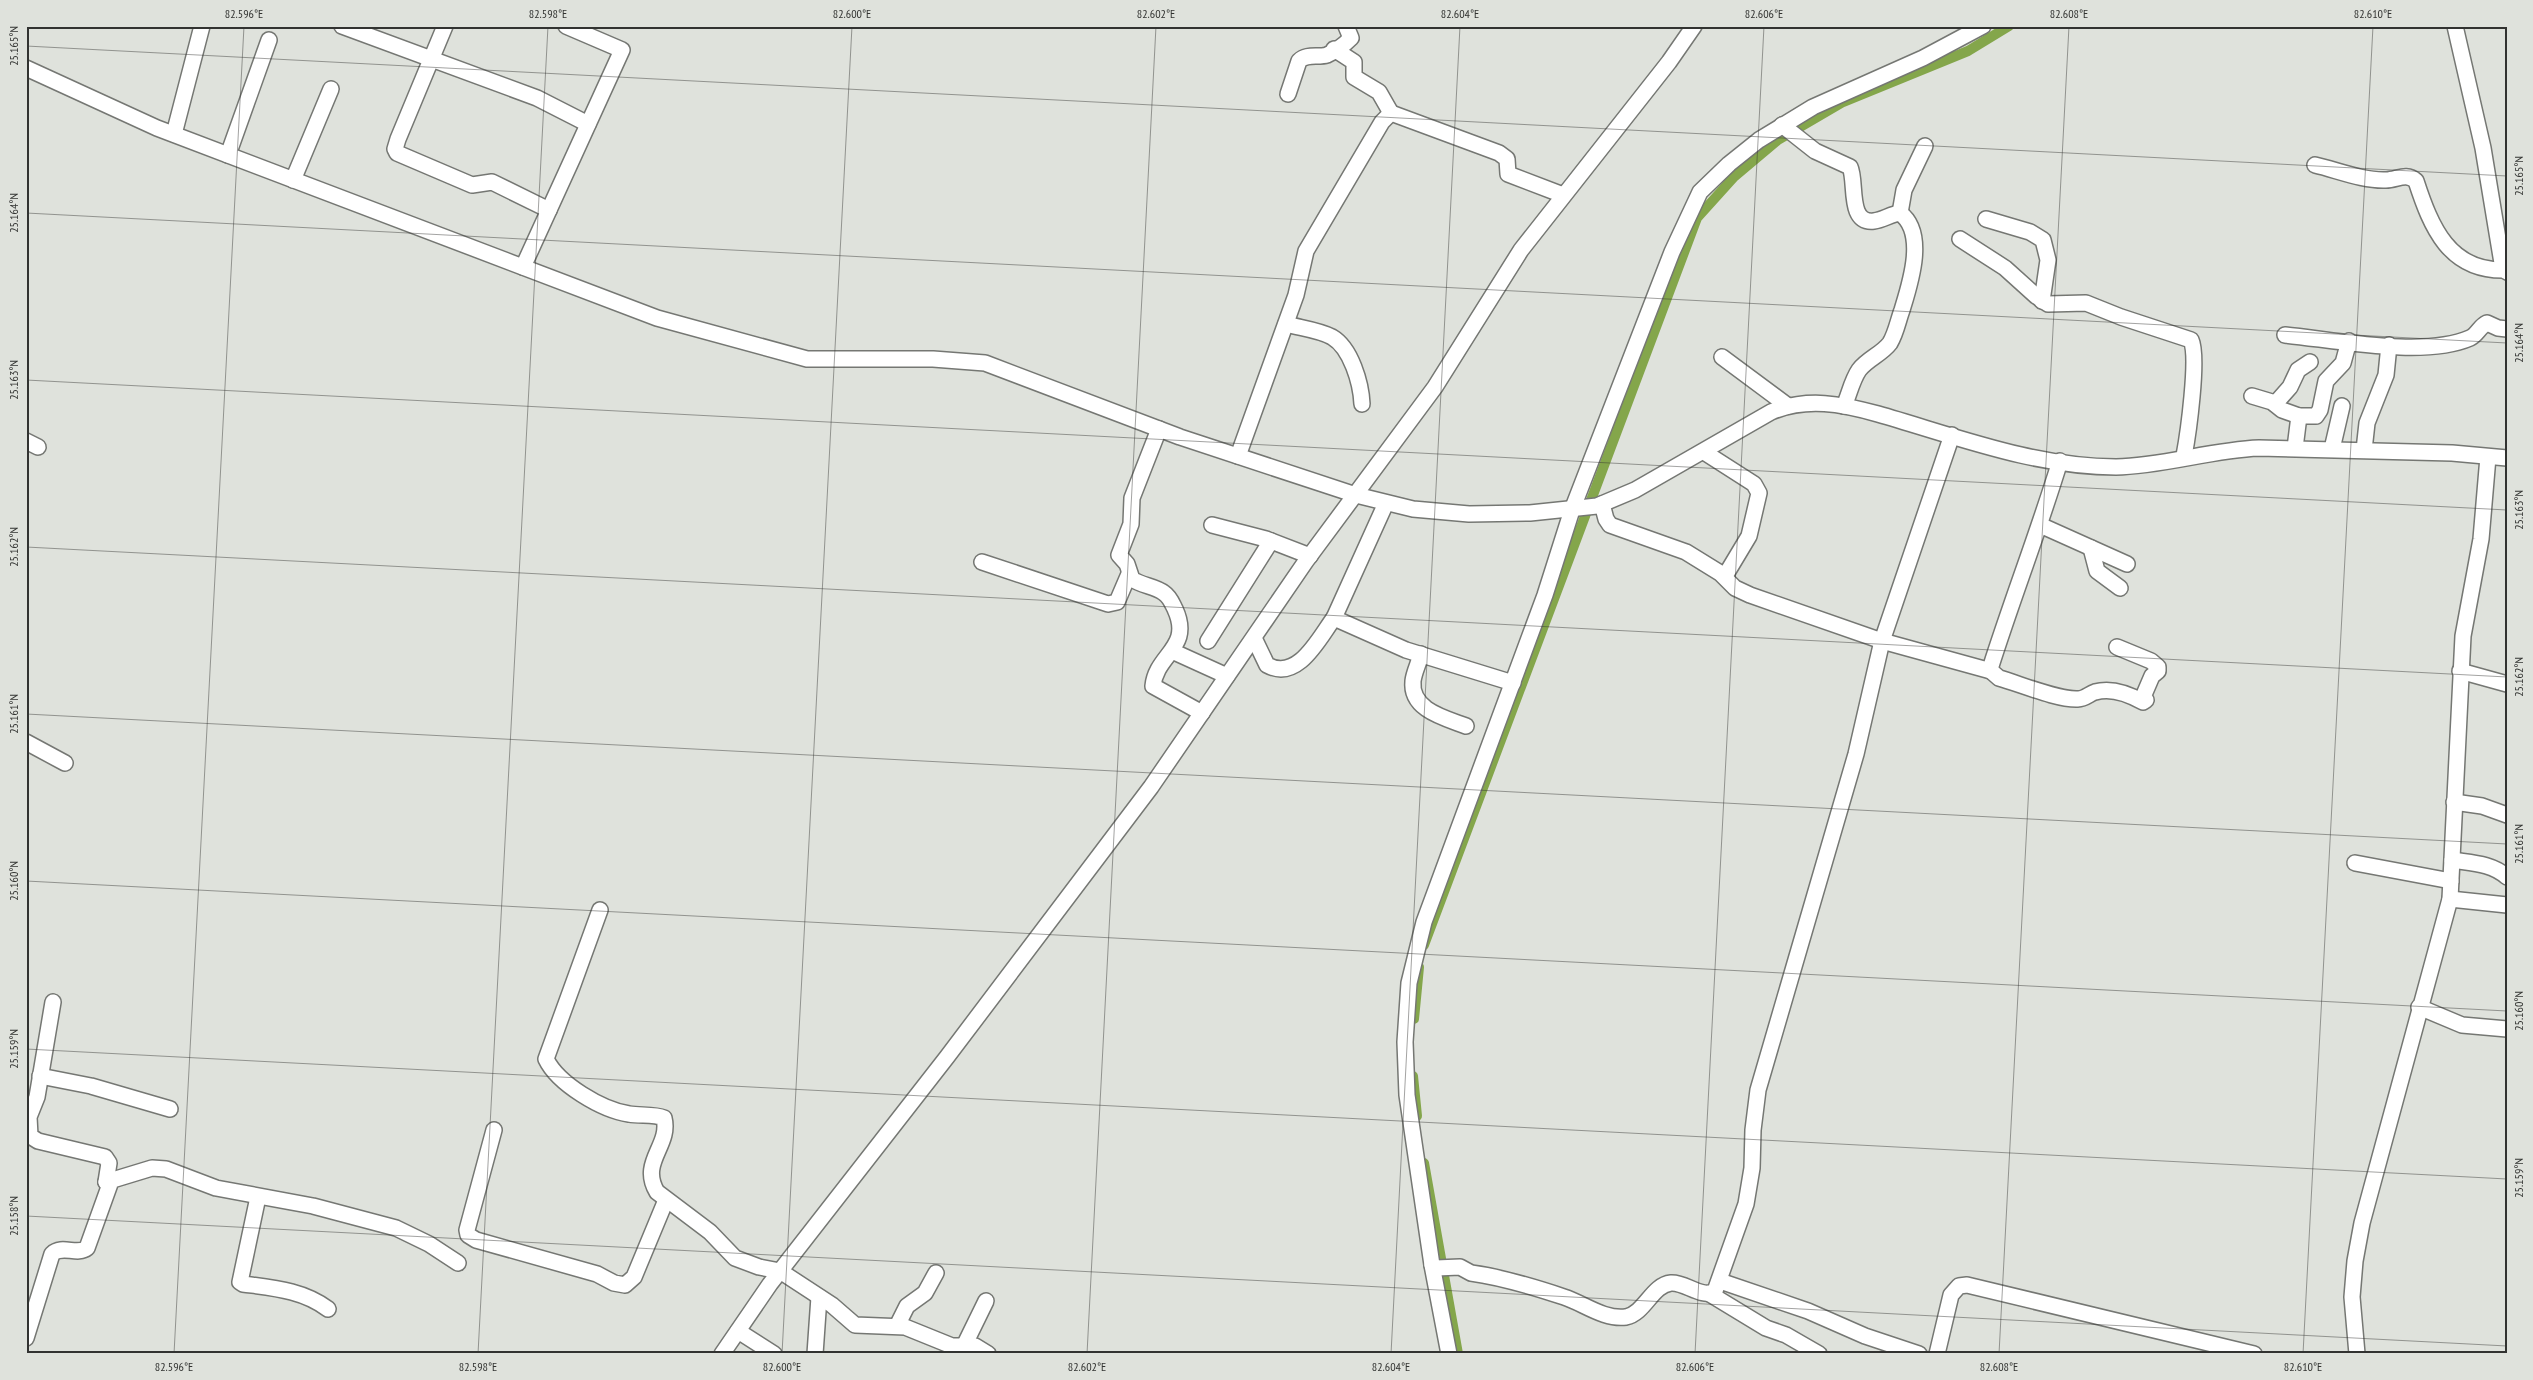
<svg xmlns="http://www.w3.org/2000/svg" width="2533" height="1380" font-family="'PT Sans Narrow',sans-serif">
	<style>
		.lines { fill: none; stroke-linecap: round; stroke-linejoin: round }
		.canal { stroke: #84a64b; stroke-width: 10 }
		.minor-casing { stroke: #757773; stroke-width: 18 }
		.minor { stroke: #fff; stroke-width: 15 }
		.ticks { fill: none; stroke: #323331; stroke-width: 1; stroke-opacity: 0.45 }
		.neatline { fill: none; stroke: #323331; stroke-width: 2 }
		.ticks-label { font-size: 12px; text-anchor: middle; fill: #323331 }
	</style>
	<rect width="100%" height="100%" fill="#dfe2dc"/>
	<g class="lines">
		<g class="canal">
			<polyline points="1424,945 1697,218 1734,177 1778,140 1843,102 1968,51 2009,26"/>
			<polyline points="1414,1019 1419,967"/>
			<polyline points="1413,1076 1417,1116"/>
			<polyline points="1424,1163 1458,1354"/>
		</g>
		<g class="minor-casing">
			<g id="minor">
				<polyline points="342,26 537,98 588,124"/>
				<polyline points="445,26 398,139 395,149 397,153 472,185 492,182 549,210"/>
				<polyline points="2455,26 2483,148 2502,263 2507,272"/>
				<polyline points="1334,49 1354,62 1354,77 1379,92 1391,113"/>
				<path d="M26,68L157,128L657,318L807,359H933L985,363L1180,437L1356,495L1413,509L1469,514L1530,513L1597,506L1635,490L1771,412C1807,397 1842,404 1878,414C1955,436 2035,467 2116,467C2163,466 2211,450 2259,448L2452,453L2507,458"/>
				<path d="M1288,94L1299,61C1307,53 1318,58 1327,55C1336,51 1344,45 1351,38L1346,26"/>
				<path d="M1782,125L1815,151L1850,167C1857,182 1847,224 1874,221C1883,220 1891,214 1900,213C1927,233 1910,284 1902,310C1898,321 1896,333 1890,343C1882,354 1867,359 1859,370C1852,380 1849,395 1844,406"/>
				<polyline points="174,134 202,26"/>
				<polyline points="228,155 269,40"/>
				<path d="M2315,165C2337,170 2363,181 2386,180C2397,180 2406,172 2416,181C2431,227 2449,272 2506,270"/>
				<polyline points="293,180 331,89"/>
				<polyline points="1900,213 1904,190 1925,146"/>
				<polyline points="1986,219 2030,232 2043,240 2048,260 2042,301"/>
				<path d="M1960,239L2005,268L2036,296L2048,304L2086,303L2121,317L2191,340C2199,357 2188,435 2184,456"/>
				<polyline points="523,267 622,50 566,26"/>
				<path d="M1286,324C1300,328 1319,330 1332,337C1351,348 1361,383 1362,404"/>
				<path d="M2285,335C2336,340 2424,358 2470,338C2477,335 2480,326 2487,323L2498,328L2507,329"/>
				<polyline points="1722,357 1788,406"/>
				<polyline points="2252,396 2272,402 2282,410 2299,416 2316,416 2320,410 2326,381 2343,363 2349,341"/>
				<polyline points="2275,404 2290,387 2298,370 2310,362"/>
				<path d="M1159,429L1132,498L1131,524L1119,555L1127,564L1132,579C1142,586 1155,586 1164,593C1170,597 1172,603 1175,609C1193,648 1156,654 1153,686L1202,713"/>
				<polyline points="26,441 38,447"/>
				<polyline points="2295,448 2299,416"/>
				<polyline points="2332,449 2342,406"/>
				<polyline points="2364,450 2367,423 2386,375 2389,345"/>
				<polyline points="1704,452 1754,484 1759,493 1749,536 1725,576"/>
				<polyline points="1238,456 1296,295 1306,251 1382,122 1391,113 1499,153 1507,159 1508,174 1563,195"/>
				<path d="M2060,461C2039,530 2013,597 1991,666V671L1999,678C2020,684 2058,700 2078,699C2085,699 2089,694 2095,692C2112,687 2129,694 2143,702L2146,700L2143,697L2152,676L2158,671V667L2151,661L2117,647"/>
				<polyline points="1386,503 1334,618 1406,650 1513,683"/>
				<polyline points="1602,504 1606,519 1610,525 1686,552 1720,573 1735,588 1750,595 1882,641 1991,671"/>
				<polyline points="1212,525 1266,539 1310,556"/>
				<polyline points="2040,525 2127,564"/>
				<polyline points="2091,548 2097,571 2120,588"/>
				<polyline points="982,562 1108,604 1117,602 1129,574"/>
				<path d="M1254,638L1267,665C1298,682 1319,638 1334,618"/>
				<polyline points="1208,641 1271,541"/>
				<polyline points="1172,651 1227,676"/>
				<path d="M1421,654C1419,663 1414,672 1413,681C1410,710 1445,718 1466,726"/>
				<polyline points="2460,671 2507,684"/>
				<polyline points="26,742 65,763"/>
				<polyline points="2454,802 2482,806 2507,815"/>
				<path d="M2452,860C2470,863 2492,863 2507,877"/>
				<polyline points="2355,863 2451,881"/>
				<polyline points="2450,899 2507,905"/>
				<path d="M600,910L546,1059C558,1084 602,1110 629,1114C640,1116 654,1114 664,1118C671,1146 639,1162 657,1192L710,1232L735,1258L759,1267L780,1271L832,1305L855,1325L905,1327L952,1346H975L988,1354"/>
				<polyline points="53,1002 37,1097 29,1117 30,1136 38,1141 105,1157 109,1163 106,1182"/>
				<polyline points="2419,1007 2462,1025 2507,1029"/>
				<polyline points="40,1076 91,1086 170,1109"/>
				<polyline points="494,1130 467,1230 468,1235 476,1240 597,1274 614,1283 625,1285 634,1277 666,1200"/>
				<path d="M258,1197L240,1282L243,1284C273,1288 303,1290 328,1309"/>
				<path d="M1432,1265L1436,1268L1460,1267L1471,1273C1501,1277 1534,1287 1564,1297C1583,1303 1604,1320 1626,1317C1645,1313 1652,1285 1671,1283C1686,1282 1701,1299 1715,1291L1746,1204L1752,1168L1753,1130L1758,1090L1856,754L1882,641L1952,435"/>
				<polyline points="1720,1281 1808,1311 1865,1336 1919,1354"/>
				<polyline points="1710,1294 1766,1328 1786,1335 1819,1354"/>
				<polyline points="897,1326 907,1306 925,1293 936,1273"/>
				<polyline points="738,1331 774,1354"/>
				<path d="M26,1338L52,1254C62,1244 77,1256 87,1248L110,1184L106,1182L152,1168L166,1169L216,1188L313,1206L396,1228L429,1244L458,1263"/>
				<polyline points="964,1346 986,1301"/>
				<polyline points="722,1354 770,1284 947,1057 1151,787 1306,561 1435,387 1521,250 1669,62 1694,26"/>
				<polyline points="815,1354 819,1297"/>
				<polyline points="1449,1354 1432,1265 1407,1095 1405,1042 1409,983 1424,922 1545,595 1572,510 1672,252 1700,192 1729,164 1759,140 1813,107 1923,58 1983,26"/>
				<polyline points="1937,1354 1951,1295 1959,1286 1967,1285 2254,1354"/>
				<polyline points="2357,1354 2352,1297 2355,1261 2362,1223 2450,899 2463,636 2481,539 2488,457"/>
			</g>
		</g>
		<use href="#minor" class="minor"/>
	</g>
	<path class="ticks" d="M26,46L2507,176M26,213L2507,343M26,380L2507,510M26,547L2507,677M26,714L2507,844M26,881L2507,1011M26,1049L2507,1179M26,1216L2507,1346M174,1354L244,26M478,1354L548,26M782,1354L852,26M1087,1354L1156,26M1391,1354L1460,26M1695,1354L1764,26M1999,1354L2069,26M2303,1354L2373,26"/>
	<rect width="2533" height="1380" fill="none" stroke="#dfe2dc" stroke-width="55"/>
	<rect x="28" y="28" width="2478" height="1324" class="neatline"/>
	<g class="ticks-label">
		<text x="244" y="18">82.596°E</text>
		<text x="548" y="18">82.598°E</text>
		<text x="852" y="18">82.600°E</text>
		<text x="1156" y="18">82.602°E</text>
		<text x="1460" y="18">82.604°E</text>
		<text x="1764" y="18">82.606°E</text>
		<text x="2069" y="18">82.608°E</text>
		<text x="2373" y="18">82.610°E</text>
		<text transform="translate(14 46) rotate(-90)" y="4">25.165°N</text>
		<text transform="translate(2519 176) rotate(-90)" y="4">25.165°N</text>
		<text transform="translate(14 213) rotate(-90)" y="4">25.164°N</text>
		<text transform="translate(2519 343) rotate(-90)" y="4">25.164°N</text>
		<text transform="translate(14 380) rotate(-90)" y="4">25.163°N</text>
		<text transform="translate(2519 510) rotate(-90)" y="4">25.163°N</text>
		<text transform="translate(14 547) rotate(-90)" y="4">25.162°N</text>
		<text transform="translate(2519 677) rotate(-90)" y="4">25.162°N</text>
		<text transform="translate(14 714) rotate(-90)" y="4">25.161°N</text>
		<text transform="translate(2519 844) rotate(-90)" y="4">25.161°N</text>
		<text transform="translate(14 881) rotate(-90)" y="4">25.160°N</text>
		<text transform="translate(2519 1011) rotate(-90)" y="4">25.160°N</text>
		<text transform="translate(14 1049) rotate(-90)" y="4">25.159°N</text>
		<text transform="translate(2519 1178) rotate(-90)" y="4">25.159°N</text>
		<text transform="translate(14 1216) rotate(-90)" y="4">25.158°N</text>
		<text x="174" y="1371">82.596°E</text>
		<text x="478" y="1371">82.598°E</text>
		<text x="782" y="1371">82.600°E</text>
		<text x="1087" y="1371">82.602°E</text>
		<text x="1391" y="1371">82.604°E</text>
		<text x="1695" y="1371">82.606°E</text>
		<text x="1999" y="1371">82.608°E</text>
		<text x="2303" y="1371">82.610°E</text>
	</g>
</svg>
